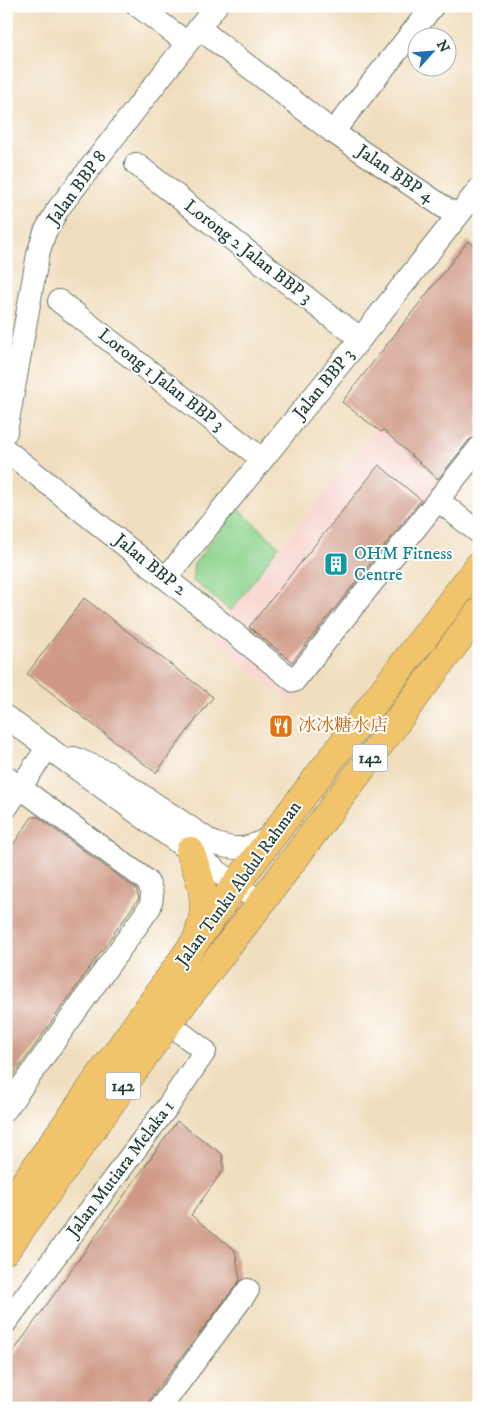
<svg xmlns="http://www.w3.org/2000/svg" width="485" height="1414" font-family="'IM FELL DW Pica','Noto Serif SC',serif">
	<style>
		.built { fill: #f7d1c9 }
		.green { fill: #8cd38d; stroke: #568860 }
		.building { fill: #cf9985 }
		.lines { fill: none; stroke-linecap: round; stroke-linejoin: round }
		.minor-casing { stroke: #687564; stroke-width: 24 }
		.major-casing { stroke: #687564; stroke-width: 29 }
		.minor { stroke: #fff; stroke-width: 22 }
		.major { stroke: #f1c36a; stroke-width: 28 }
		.labels { text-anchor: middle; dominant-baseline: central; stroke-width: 4; stroke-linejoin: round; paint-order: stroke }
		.shield { fill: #fff; stroke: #627771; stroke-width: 1 }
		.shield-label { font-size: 16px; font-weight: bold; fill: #1f3d34 }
		.street-label { font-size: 18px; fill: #1f3d34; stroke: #fff }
		.culture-label { font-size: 18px; fill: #0d838f; stroke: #fff; text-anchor: start }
		.food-label { font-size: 18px; fill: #c56008; stroke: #fff; text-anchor: start }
	</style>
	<rect width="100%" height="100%" fill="#fff"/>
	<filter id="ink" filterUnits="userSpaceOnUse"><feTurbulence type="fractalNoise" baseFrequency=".02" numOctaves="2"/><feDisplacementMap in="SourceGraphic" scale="10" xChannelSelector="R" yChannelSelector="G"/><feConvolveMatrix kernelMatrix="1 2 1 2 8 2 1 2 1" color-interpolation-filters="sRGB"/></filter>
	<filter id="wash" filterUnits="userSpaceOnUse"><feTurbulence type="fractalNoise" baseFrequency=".0096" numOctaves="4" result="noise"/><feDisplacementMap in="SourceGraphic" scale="20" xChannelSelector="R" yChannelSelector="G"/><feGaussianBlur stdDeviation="1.12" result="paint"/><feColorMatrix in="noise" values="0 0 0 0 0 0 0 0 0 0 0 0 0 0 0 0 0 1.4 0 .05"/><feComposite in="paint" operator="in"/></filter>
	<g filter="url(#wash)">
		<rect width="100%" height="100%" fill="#f0ddbd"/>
		<polygon class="built" points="479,301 479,471 292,704 209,636"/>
		<polygon class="green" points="237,508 279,546 231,611 192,580 194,564"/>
		<g id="blocks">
			<g class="building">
				<polygon points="468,241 479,249 479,435 469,440 438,479 383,430 381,432 342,402"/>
				<polygon points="379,465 421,500 292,662 249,627"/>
				<polygon points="84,598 213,697 156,773 27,674"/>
				<polygon points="32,817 38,817 136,889 139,898 6,1086 6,855"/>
				<polygon points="177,1121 222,1154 224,1169 191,1215 235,1250 240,1280 149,1400 147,1408 6,1408 6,1362"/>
			</g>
		</g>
	</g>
	<g filter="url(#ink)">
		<use href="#blocks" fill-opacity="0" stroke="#687564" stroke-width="1"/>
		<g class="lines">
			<g class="minor-casing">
				<g id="minor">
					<polyline points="138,6 187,43"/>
					<polyline points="199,28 333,132 457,216"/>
					<polyline points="333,132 433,6"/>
					<polyline points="136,164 335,320 361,338"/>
					<polyline points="59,301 262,459"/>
					<polyline points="6,432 38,254 45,232 58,209 216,6"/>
					<polyline points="6,450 294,681 479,448"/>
					<polyline points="438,500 479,533"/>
					<polyline points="167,577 361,338 479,189"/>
					<polyline points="6,717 261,903"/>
					<path d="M74,758L107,772L213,843C239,852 251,849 273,835"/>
					<path d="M6,777L146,880C153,890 153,896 150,907L6,1109"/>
					<polyline points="6,808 48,747"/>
					<polyline points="6,1322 168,1106 205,1051 168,1023"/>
					<polyline points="160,1408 248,1290"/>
				</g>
			</g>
			<g class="major-casing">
				<g id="major">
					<path d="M190,851C200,879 210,902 199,932"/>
					<polyline points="6,1209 236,884 479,565"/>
					<polyline points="6,1250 168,1023 261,903 479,612"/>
				</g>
			</g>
			<use href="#minor" class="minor"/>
			<use href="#major" class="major"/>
		</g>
	</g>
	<defs>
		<g id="building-square" transform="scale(1.25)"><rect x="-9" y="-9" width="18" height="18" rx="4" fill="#0f9aa8" stroke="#fff"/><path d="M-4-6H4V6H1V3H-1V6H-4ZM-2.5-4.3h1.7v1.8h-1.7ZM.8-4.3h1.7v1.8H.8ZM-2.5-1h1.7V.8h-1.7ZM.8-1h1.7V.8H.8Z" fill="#fff"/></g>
		<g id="restaurant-square" transform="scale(1.25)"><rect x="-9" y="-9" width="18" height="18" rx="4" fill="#e8710a" stroke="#fff"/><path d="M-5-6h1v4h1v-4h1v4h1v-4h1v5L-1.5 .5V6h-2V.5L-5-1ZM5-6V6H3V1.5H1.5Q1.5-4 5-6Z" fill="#fff"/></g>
	</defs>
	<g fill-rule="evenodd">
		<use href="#building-square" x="336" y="564"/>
		<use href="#restaurant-square" x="281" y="726"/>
	</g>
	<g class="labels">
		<g class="shield">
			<rect x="352.5" y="744.5" width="35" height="27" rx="4"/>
			<rect x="105.5" y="1072.5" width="35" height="27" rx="4"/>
		</g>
		<g class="shield-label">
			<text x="370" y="758">142</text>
			<text x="123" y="1086">142</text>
		</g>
		<g class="street-label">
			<text transform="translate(395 174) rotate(34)">Jalan BBP 4</text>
			<text transform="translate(77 188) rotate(-54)">Jalan BBP 8</text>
			<text transform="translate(248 252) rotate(38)">Lorong 2 Jalan BBP 3</text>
			<text transform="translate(161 380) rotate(38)">Lorong 1 Jalan BBP 3</text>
			<text transform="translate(324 384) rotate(-51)">Jalan BBP 3</text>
			<text transform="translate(150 565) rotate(39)">Jalan BBP 2</text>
			<text transform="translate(239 884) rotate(-54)">Jalan Tunku Abdul Rahman</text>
			<text transform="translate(121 1169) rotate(-53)">Jalan Mutiara Melaka 1</text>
		</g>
		<g class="culture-label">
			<text x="354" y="554">OHM Fitness<tspan x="354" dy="21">Centre</tspan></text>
		</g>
		<g class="food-label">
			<text x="298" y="726">冰冰糖水店</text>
		</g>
	</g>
	<rect width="485" height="1414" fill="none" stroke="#fff" stroke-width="25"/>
	<g transform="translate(432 52) rotate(63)"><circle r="24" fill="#ffffff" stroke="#a5b1ae"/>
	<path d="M0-4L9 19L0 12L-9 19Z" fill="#1f6fb2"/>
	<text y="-8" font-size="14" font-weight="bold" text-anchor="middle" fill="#1f3d34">N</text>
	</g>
</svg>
